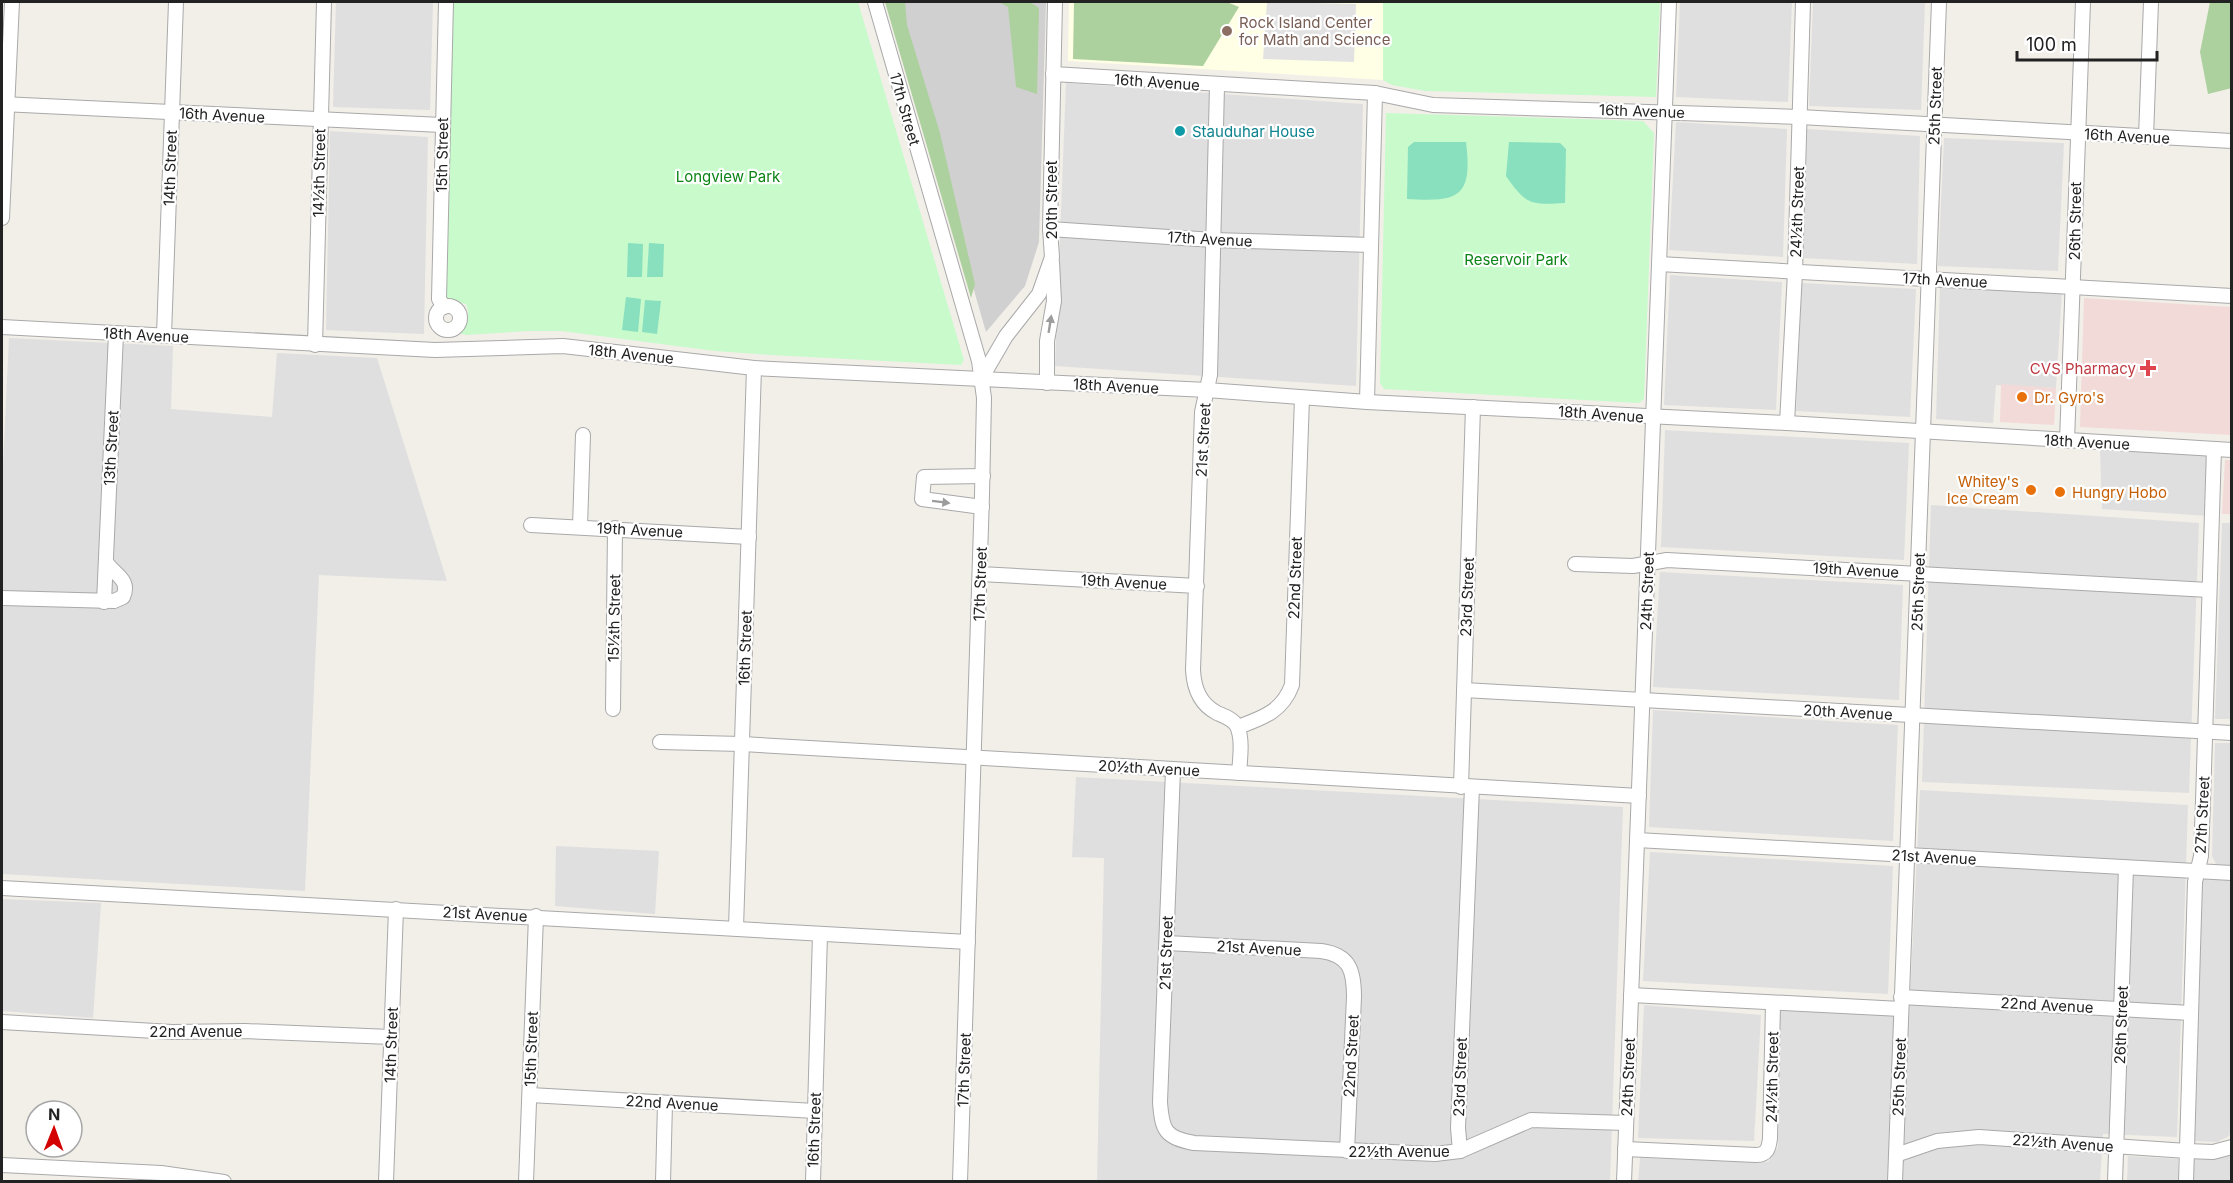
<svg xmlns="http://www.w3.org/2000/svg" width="2233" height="1183" font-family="Inter,sans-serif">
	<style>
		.residential { fill: #e0dfdf }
		.commercial { fill: #f2dad9 }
		.education { fill: #ffffe5 }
		.religious { fill: #d0d0d0 }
		.forest { fill: #add19e }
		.park { fill: #c8facc }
		.pitch { fill: #88e0be }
		.parking { fill: #e2e2e2 }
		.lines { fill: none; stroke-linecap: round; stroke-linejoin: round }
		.minor-casing { stroke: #a9a9a9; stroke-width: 16 }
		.minor { stroke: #fff; stroke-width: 14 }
		.oneway { fill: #9c9c9c }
		.education-dot { fill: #8d6e63; stroke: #fff; stroke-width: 2 }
		.culture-dot { fill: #0f9aa8; stroke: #fff; stroke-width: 2 }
		.health-dot { fill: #e0444e; stroke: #fff; stroke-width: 2 }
		.food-dot { fill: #e8710a; stroke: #fff; stroke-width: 2 }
		.labels { text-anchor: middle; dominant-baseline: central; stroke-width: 4.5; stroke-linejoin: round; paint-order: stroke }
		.education-label { font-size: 15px; fill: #785e54; stroke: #fff; text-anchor: start }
		.street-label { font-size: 15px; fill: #222; stroke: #fff }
		.culture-label { font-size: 15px; fill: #0d838f; stroke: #fff; text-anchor: start }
		.park-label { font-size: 15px; fill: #0c8416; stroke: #fff }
		.health-label { font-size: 15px; fill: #be3a42; stroke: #fff; text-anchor: end }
		.food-label { font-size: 15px; fill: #c56008; stroke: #fff; text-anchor: start }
	</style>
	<rect width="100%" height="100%" fill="#f2efe9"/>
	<g class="residential">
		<polygon points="336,2 433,2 430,110 333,107"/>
		<polygon points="1680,2 1792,2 1788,102 1676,97"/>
		<polygon points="1813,2 1925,2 1921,110 1809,106"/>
		<polygon points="1066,83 1363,104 1356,386 1055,366"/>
		<polygon points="1676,122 1787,129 1783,257 1669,250"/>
		<polygon points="1807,129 1920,136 1917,264 1803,258"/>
		<polygon points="330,131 428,137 424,334 326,330"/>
		<polygon points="1944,138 2064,143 2058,271 1938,266"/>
		<polygon points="1670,275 1782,282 1776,410 1664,405"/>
		<polygon points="1802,283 1916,289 1910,417 1796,411"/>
		<polygon points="1940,283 2062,290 2056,388 1996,385 1993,423 1936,419"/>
		<polygon points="9,338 173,346 171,409 272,417 277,353 377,358 447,581 319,575 305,891 2,874 2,486"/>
		<polygon points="1665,430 1909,443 1904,560 1661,547"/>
		<polygon points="2100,450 2211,453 2209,516 2102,509"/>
		<polygon points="1931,505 2199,523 2189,793 1922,782"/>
		<polygon points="2222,523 2231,523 2231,719 2215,719"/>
		<polygon points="1660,572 1903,585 1899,700 1653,687"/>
		<polygon points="1653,710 1898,725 1893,841 1649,827"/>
		<polygon points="2215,743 2231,743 2231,867 2217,866 2212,856"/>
		<polygon points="1076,777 1623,807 1610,1181 1097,1181 1104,858 1072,857"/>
		<polygon points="1920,790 2188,805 2177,1137 2103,1134 2100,1181 1638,1182 1640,1158 1768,1162 1778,1147 1780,1011 1834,1012 1909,1017"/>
		<polygon points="556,846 659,851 655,914 555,906"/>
		<polygon points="1650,852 1893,866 1888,994 1643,981"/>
		<polygon points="2205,877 2231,880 2231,1132 2229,1136 2217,1142 2194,1141 2191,1138 2200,882"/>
		<polygon points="2,899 101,903 93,1018 2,1011"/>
		<polygon points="1644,1005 1761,1015 1754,1141 1638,1138"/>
		<polygon points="2231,1153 2231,1181 2191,1182 2192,1159 2217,1157"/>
		<polygon points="2128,1156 2178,1159 2178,1181 2127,1181"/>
	</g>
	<g class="commercial">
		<polygon points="2084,298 2231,307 2231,435 2080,427"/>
		<polygon points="2001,384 2056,388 2054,425 2000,422"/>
		<polygon points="2225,460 2231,460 2231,514 2222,514"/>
	</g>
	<polygon class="education" points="1069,2 1385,2 1383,80 1068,61"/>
	<polygon class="religious" points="891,2 1046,2 1039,242 1025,286 986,332"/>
	<g class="forest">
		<polygon points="885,2 905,2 907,25 940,133 975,284 971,298"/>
		<polygon points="999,2 1030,2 1039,8 1037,94 1016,87 1008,7"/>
		<polygon points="1074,2 1227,2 1239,7 1203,66 1073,59"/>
		<polygon points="2210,2 2231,2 2232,88 2208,94 2200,52"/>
	</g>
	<g class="park">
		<path d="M451,2H858L964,360L961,365L771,355L715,351L561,331H529L466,335L459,333C467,325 470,314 466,304L448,300L446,297Z"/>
		<polygon points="1383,2 1660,2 1656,97 1425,91 1392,85 1383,80"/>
		<polygon points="1386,113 1643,121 1654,133 1644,399 1639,403 1384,389 1380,383"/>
	</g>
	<g class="pitch">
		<path d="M1414,142H1466C1473,198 1458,202 1407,199L1408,147Z"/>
		<path d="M1509,142L1560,143L1566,149L1565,203C1531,205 1526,205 1506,176Z"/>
		<polygon points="628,243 643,244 642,277 627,277"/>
		<polygon points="649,243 664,244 663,277 647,277"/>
		<polygon points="626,297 641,299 638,332 622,330"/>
		<polygon points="645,300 661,301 657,334 642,332"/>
	</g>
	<polygon class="parking" points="1267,2 1356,4 1354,62 1263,59"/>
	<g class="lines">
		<g class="minor-casing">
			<g id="minor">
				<polyline points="875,2 979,361 984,398 982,495 960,1182"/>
				<polyline points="1053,74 1375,93 1433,105 1800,117 2232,141"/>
				<path d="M1217,86L1210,375L1202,412L1193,670C1194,689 1200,704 1217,713C1224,716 1233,719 1237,726C1243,739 1240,759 1239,773"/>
				<polyline points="2,104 442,125"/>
				<polyline points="2146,137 2151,2"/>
				<polyline points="2,218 12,2"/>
				<polyline points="1050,229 1213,240 1371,245"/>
				<polyline points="1659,264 2232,296"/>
				<circle cx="448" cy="318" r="12"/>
				<polyline points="444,307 439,299 446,2"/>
				<polyline points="2,327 435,350 563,346 754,368 1207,390 1367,402 1787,423 2232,450"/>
				<polyline points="164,335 176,2"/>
				<polyline points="315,345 324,2"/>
				<polyline points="981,379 1006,336 1039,294 1052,257 1050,229 1055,2"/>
				<polyline points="1047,383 1047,341 1054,301 1052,262"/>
				<polyline points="1367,402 1375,93"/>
				<polyline points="1787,423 1795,272 1803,2"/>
				<polyline points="2067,441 2083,2"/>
				<polyline points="982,507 922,499 924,477 983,476"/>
				<polyline points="531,525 749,537"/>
				<polyline points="580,527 583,435"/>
				<polyline points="1575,564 1633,566 1667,560 2209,590"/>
				<polyline points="980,574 1197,586"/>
				<path d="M2,598L114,601L123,597C131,579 114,575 106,562"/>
				<polyline points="104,602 116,334"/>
				<polyline points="1464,690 2232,733"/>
				<polyline points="613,709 615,528"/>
				<path d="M1238,727C1262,718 1282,712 1292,685L1302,398"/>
				<polyline points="660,742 742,744 1639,796"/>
				<path d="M1173,770L1160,1102C1162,1130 1165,1138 1194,1143L1435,1154L1460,1151L1531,1120L1626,1123"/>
				<polyline points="1461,787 1473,407"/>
				<polyline points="1637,840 2232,873"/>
				<polyline points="2,888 968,942"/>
				<polyline points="736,928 754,368"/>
				<path d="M1167,943L1321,951C1350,955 1354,971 1354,997L1347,1151"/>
				<polyline points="1631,995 1901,1009"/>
				<polyline points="1901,997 2191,1013"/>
				<polyline points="2,1022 172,1032 245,1031 391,1037"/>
				<polyline points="530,1095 815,1111"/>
				<path d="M1625,1149L1756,1155C1767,1155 1769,1148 1770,1138L1773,1004"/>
				<polyline points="1460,1151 1458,1128 1472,787"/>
				<polyline points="1896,1155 1937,1141 1979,1137 2187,1151 2213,1152 2232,1147"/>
				<polyline points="2,1165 161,1173 224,1182"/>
				<polyline points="386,1182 396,909"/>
				<polyline points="526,1182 536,916"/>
				<polyline points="663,1182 665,1103"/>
				<polyline points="813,1182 820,934"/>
				<polyline points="1624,1182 1669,2"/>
				<polyline points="1895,1182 1939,2"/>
				<polyline points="2115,1182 2126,868"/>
				<polyline points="2186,1182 2195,882 2201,856 2203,801 2214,449"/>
			</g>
		</g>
		<use href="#minor" class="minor"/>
	</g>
	<defs><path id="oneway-solid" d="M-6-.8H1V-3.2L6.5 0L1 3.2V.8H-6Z" transform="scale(1.5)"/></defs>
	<g class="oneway">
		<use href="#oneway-solid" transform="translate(1050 324) rotate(-81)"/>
		<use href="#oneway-solid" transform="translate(941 502) rotate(7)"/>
	</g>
	<circle class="education-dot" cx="1227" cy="31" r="6"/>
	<circle class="culture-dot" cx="1180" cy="131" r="6"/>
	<path class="health-dot" d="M2145 359h6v6h6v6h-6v6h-6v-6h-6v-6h6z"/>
	<g class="food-dot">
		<circle cx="2022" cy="397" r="6"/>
		<circle cx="2031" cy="490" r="6"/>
		<circle cx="2060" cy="492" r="6"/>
	</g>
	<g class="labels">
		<g class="education-label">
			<text x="1239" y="22">Rock Island Center<tspan x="1239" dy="17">for Math and Science</tspan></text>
		</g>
		<g class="street-label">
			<text transform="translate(1157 82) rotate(4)">16th Avenue</text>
			<text transform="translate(1935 106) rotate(-88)">25th Street</text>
			<text transform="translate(905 109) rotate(74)">17th Street</text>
			<text transform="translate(1642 111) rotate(2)">16th Avenue</text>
			<text transform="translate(222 115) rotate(3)">16th Avenue</text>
			<text transform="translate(2127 136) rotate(3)">16th Avenue</text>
			<text transform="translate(442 155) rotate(-89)">15th Street</text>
			<text transform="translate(170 168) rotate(-88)">14th Street</text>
			<text transform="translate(319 173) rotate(-89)">14½th Street</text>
			<text transform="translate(1051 200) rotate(-90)">20th Street</text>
			<text transform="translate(1797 212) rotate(-88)">24½th Street</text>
			<text transform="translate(2075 221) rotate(-89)">26th Street</text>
			<text transform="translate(1210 239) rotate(3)">17th Avenue</text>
			<text transform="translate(1945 280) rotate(3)">17th Avenue</text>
			<text transform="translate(146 335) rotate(3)">18th Avenue</text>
			<text transform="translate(631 354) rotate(6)">18th Avenue</text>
			<text transform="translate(1116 386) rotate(3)">18th Avenue</text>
			<text transform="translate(1601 414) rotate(4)">18th Avenue</text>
			<text transform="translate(1203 440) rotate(-87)">21st Street</text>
			<text transform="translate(2087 442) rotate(3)">18th Avenue</text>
			<text transform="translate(111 448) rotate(-87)">13th Street</text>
			<text transform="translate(640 530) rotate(3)">19th Avenue</text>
			<text transform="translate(1856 570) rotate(3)">19th Avenue</text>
			<text transform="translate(1295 578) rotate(-88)">22nd Street</text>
			<text transform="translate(1124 582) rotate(3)">19th Avenue</text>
			<text transform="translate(980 584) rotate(-88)">17th Street</text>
			<text transform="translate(1647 591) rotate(-88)">24th Street</text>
			<text transform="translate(1918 592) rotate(-88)">25th Street</text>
			<text transform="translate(1467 597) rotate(-88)">23rd Street</text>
			<text transform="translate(614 618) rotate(-89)">15½th Street</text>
			<text transform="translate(745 648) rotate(-88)">16th Street</text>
			<text transform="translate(1848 712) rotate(3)">20th Avenue</text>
			<text transform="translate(1149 768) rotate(3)">20½th Avenue</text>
			<text transform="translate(2202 815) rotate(-87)">27th Street</text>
			<text transform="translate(1934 857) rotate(3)">21st Avenue</text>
			<text transform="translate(485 914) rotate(3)">21st Avenue</text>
			<text transform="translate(1259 948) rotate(3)">21st Avenue</text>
			<text transform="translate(1166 953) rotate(-88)">21st Street</text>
			<text transform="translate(2047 1005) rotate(3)">22nd Avenue</text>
			<text transform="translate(2121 1025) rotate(-88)">26th Street</text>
			<text x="196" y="1031">22nd Avenue</text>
			<text transform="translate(391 1045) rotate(-88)">14th Street</text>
			<text transform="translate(531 1049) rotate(-88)">15th Street</text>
			<text transform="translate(1351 1056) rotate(-87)">22nd Street</text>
			<text transform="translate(964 1070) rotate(-88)">17th Street</text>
			<text transform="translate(1460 1077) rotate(-88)">23rd Street</text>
			<text transform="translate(1628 1077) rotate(-88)">24th Street</text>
			<text transform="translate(1772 1077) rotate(-89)">24½th Street</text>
			<text transform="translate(1899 1077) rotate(-88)">25th Street</text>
			<text transform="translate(672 1103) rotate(3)">22nd Avenue</text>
			<text transform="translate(814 1130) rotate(-88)">16th Street</text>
			<text transform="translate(2063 1143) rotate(4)">22½th Avenue</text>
			<text x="1399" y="1151">22½th Avenue</text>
		</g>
		<g class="culture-label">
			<text x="1192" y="131">Stauduhar House</text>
		</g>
		<g class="park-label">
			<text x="728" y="176">Longview Park</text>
			<text x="1516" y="259">Reservoir Park</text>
		</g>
		<g class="health-label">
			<text x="2136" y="368">CVS Pharmacy</text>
		</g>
		<g class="food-label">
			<text x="2034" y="397">Dr. Gyro's</text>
			<text x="2019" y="481" text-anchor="end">Whitey's<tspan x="2019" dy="17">Ice Cream</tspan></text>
			<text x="2072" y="492">Hungry Hobo</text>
		</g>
	</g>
	<rect width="2233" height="1183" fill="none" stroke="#222222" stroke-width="6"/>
	<g transform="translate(54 1129) rotate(1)"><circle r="28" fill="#ffffff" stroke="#a7a7a7" stroke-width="1.5"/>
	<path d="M0-4.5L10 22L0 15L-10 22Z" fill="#d40000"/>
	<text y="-9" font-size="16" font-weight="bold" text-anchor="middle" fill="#222222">N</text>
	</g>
	<path d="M2017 51v9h140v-9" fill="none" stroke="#222222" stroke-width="3"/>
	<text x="2026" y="51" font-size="18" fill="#222222" stroke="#ffffff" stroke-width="4.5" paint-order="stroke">100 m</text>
</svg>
